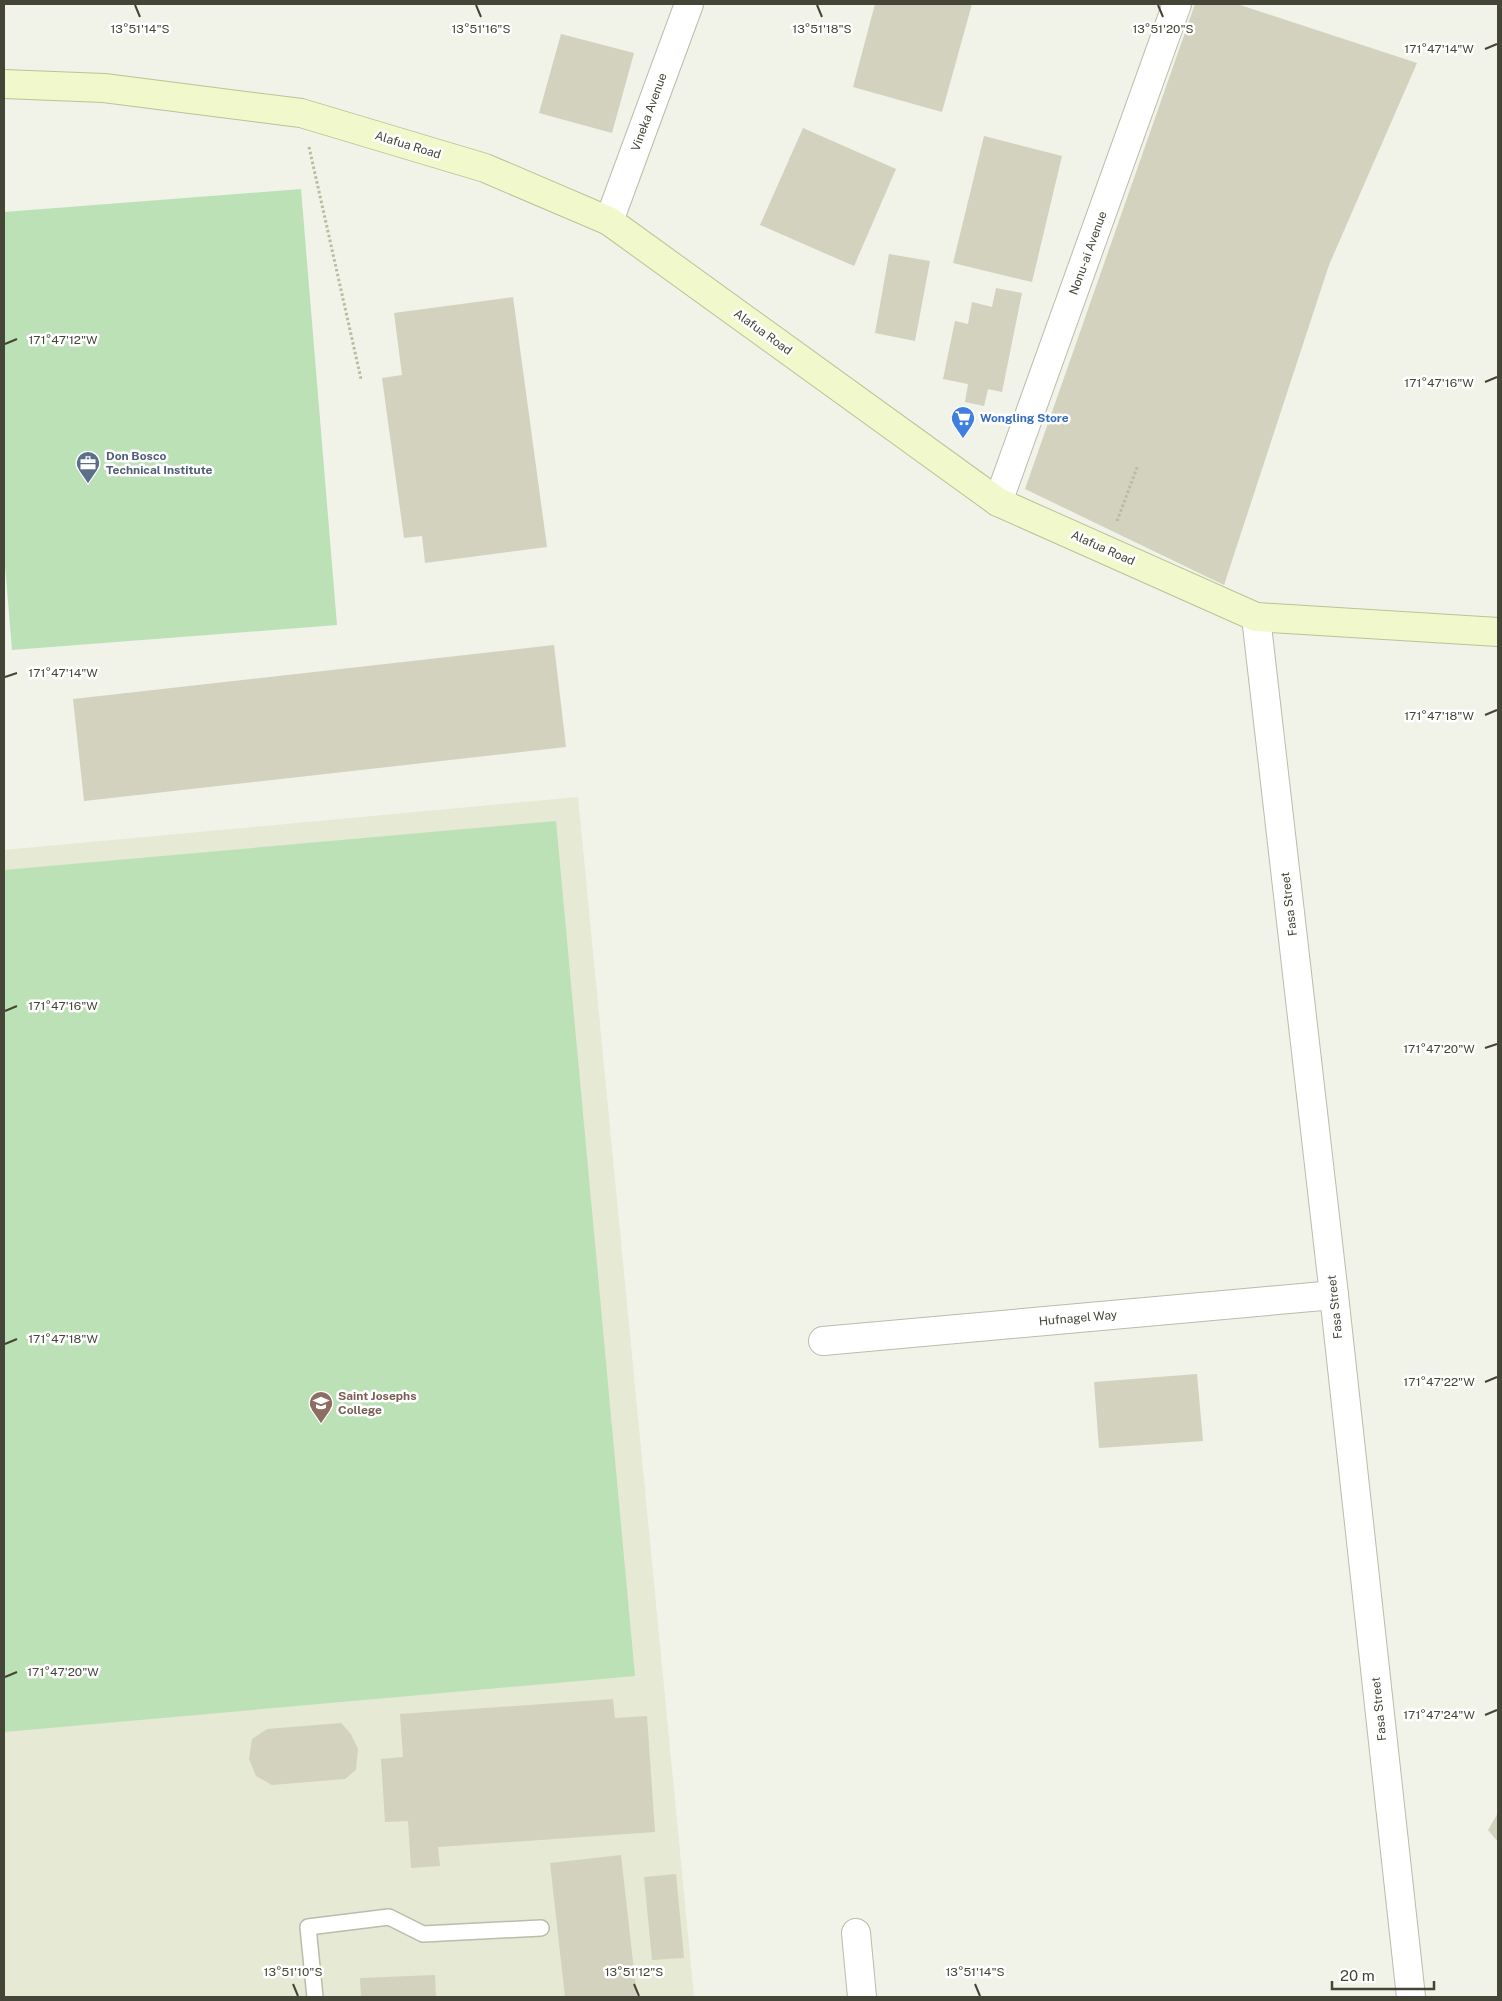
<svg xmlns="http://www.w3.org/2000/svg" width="1502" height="2001" font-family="'Public Sans',sans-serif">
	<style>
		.education { fill: #e6e9d4 }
		.green { fill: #bce1b6 }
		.building { fill: #d2d2bf }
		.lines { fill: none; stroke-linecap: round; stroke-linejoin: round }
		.lane-casing { stroke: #bbbcac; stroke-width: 18 }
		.street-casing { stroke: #bbbcac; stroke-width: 30 }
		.secondary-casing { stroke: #bcc396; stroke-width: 30 }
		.path { stroke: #babc9f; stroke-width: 3; stroke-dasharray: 2.5 2.5; stroke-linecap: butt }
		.lane { stroke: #fff; stroke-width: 15 }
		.street { stroke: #fff; stroke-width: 28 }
		.secondary { stroke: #f1f8cc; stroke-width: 28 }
		.ticks { fill: none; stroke: #444437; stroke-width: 2 }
		.labels { text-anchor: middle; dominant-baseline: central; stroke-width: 5; stroke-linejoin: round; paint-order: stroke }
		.street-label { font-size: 12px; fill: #444437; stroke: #fff }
		.shop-label { font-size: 12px; font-weight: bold; fill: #366cbe; stroke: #fff; text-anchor: start }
		.service-label { font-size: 12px; font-weight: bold; fill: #4e5e75; stroke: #fff; text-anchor: start }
		.education-label { font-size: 12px; font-weight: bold; fill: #785e54; stroke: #fff; text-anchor: start }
		.ticks-label { font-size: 12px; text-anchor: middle; fill: #444437; stroke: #fff; stroke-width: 5; stroke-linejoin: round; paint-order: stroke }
	</style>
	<rect width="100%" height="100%" fill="#f1f2e8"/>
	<polygon class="education" points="578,797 694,1997 4,1997 4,850"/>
	<g class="green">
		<polygon points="301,189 337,625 12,650 4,553 4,212"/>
		<polygon points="556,821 635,1676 4,1732 4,870"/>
	</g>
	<g class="building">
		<polygon points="875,4 972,4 942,112 853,87"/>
		<polygon points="1195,4 1237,4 1417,63 1329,265 1224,585 1025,489"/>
		<polygon points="561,34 634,53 612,133 539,113"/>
		<polygon points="803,128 896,169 854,266 760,225"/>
		<polygon points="984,136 1062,156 1032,282 953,263"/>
		<polygon points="889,254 930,261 915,341 875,333"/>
		<polygon points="996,288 1022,293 1002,392 988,389 984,406 965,402 968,384 943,379 955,321 968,324 972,302 992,307"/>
		<polygon points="513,297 547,547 425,563 422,536 404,538 382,378 402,375 394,313"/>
		<polygon points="554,645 566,747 84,801 73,699"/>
		<polygon points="1197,1374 1203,1441 1099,1448 1094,1382"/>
		<polygon points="613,1699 615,1718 647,1716 655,1832 438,1847 440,1866 411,1868 408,1821 385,1822 381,1759 403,1757 400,1714"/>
		<polygon points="341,1723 351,1734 358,1749 356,1770 345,1779 272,1785 256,1776 249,1759 252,1739 267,1729"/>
		<polygon points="1498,1813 1498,1842 1488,1830"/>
		<polygon points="621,1855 637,1997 565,1997 550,1863"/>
		<polygon points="676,1874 684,1958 652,1960 644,1877"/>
		<polygon points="435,1975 436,1997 361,1997 360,1978"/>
	</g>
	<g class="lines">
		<g class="lane-casing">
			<polyline id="lane" points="315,1997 308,1927 389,1917 423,1934 541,1928"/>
		</g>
		<g class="street-casing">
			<g id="street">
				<polyline points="609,221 689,4"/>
				<polyline points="998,502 1177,4"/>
				<polyline points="1256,617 1334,1295 1411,1997"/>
				<polyline points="823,1341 1334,1295"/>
				<polyline points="856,1933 862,1997"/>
			</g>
		</g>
		<g class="secondary-casing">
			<polyline id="secondary" points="4,84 104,88 301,113 485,168 609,221 998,502 1256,617 1498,632"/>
		</g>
		<g class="path">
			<polyline points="309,147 361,379"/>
			<polyline points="1117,521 1138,465"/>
		</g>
		<use href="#lane" class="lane"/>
		<use href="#street" class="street"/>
		<use href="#secondary" class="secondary"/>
	</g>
	<path class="ticks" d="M135,5L140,17M476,5L481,17M817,5L822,17M1158,5L1163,17M1485,49L1497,44M5,344L17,339M1485,382L1497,377M5,677L17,673M1485,715L1497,710M5,1011L17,1006M1485,1048L1497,1044M5,1344L17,1339M1485,1382L1497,1377M5,1677L17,1672M1485,1715L1497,1710M293,1984L298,1996M634,1984L639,1996M975,1984L980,1996"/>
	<defs>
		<g id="supermarket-pin" transform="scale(1.25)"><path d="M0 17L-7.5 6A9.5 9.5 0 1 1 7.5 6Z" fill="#3f7fe0" stroke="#fff"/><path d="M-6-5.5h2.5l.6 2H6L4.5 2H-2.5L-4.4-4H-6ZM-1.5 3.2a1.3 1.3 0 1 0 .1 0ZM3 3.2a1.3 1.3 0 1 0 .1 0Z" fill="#fff"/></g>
		<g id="office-pin" transform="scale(1.25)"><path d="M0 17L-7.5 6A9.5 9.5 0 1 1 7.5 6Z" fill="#5c6f8a" stroke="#fff"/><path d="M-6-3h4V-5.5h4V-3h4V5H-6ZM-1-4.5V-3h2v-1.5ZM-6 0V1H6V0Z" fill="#fff"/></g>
		<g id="school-pin" transform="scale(1.25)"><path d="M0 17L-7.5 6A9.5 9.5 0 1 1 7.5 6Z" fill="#8d6e63" stroke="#fff"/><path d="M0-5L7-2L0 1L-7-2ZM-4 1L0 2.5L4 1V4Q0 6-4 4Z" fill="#fff"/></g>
	</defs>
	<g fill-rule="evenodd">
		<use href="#supermarket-pin" x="963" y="418"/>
		<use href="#office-pin" x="88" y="463"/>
		<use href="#school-pin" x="321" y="1403"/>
	</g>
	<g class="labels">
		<g class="street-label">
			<text transform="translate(649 112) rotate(-70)">Vineka Avenue</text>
			<text transform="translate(408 145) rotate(17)">Alafua Road</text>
			<text transform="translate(1088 253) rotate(-70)">Nonu-ai Avenue</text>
			<text transform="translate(763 332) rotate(36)">Alafua Road</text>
			<text transform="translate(1103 548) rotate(24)">Alafua Road</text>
			<text transform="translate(1289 904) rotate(-97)">Fasa Street</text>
			<text transform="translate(1335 1307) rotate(-96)">Fasa Street</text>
			<text transform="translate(1078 1318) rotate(-5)">Hufnagel Way</text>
			<text transform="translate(1379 1709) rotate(-96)">Fasa Street</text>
		</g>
		<g class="shop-label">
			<text x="980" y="418">Wongling Store</text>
		</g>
		<g class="service-label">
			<text x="106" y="456">Don Bosco<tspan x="106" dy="14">Technical Institute</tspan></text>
		</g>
		<g class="education-label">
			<text x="338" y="1396">Saint Josephs<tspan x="338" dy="14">College</tspan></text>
		</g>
	</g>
	<g class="ticks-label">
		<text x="140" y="33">13°51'14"S</text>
		<text x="481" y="33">13°51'16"S</text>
		<text x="822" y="33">13°51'18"S</text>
		<text x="1163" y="33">13°51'20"S</text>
		<text x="1439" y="53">171°47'14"W</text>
		<text x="63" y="344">171°47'12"W</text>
		<text x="1439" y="387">171°47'16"W</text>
		<text x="63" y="677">171°47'14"W</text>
		<text x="1439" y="720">171°47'18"W</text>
		<text x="63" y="1010">171°47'16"W</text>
		<text x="1439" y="1053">171°47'20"W</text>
		<text x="63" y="1343">171°47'18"W</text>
		<text x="1439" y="1386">171°47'22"W</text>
		<text x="63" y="1676">171°47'20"W</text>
		<text x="1439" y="1719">171°47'24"W</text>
		<text x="293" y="1976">13°51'10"S</text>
		<text x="634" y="1976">13°51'12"S</text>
		<text x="975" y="1976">13°51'14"S</text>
	</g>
	<rect width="1502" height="2001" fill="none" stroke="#444437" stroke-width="10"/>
	<path d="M1332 1981v8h102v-8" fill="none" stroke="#444437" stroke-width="2.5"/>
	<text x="1340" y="1981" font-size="15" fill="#444437" stroke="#ffffff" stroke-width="4" paint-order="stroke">20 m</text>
</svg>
